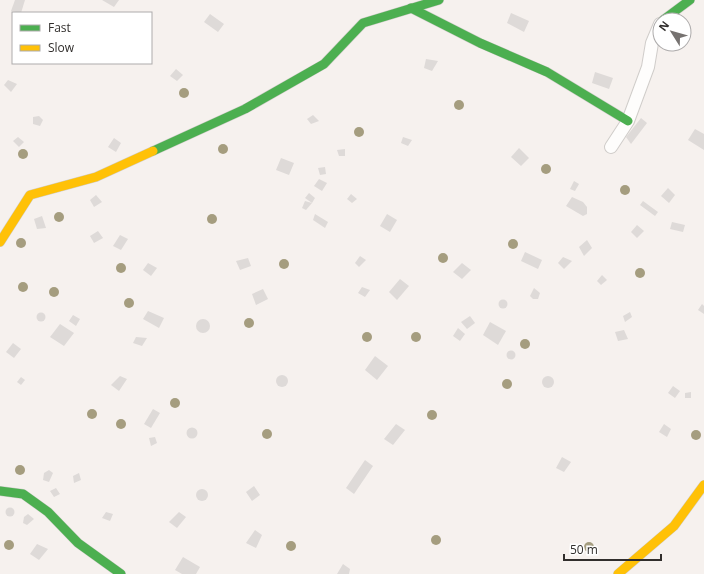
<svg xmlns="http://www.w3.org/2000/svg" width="704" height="574" font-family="'Open Sans',sans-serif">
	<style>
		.building { fill: #dedad8 }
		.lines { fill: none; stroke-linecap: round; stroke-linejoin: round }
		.street-casing { stroke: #d0cdca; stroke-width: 14 }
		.fast-casing { stroke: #d0cdca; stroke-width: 10 }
		.slow-casing { stroke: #d0cdca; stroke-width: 10 }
		.street { stroke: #fefdfc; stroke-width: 12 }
		.fast { stroke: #4caf50; stroke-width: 9 }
		.slow { stroke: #ffc107; stroke-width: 9 }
		.tree { fill: #a59d7f }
	</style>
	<rect width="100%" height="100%" fill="#f6f1ee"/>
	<g class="building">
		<polygon points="15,0 25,0 21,13 11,11"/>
		<polygon points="102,0 119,0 114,7"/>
		<polygon points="511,13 529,21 524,32 507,23"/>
		<polygon points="210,14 224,24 218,32 204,22"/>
		<polygon points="426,59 438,61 432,71 424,68"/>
		<polygon points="176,69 183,75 177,81 170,76"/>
		<polygon points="595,72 613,78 609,89 592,83"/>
		<polygon points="8,80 17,84 11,92 4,85"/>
		<polygon points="313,115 319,121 311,124 307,119"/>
		<polygon points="39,116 43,120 40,126 33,124 33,117"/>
		<polygon points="641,118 647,123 631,144 626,137"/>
		<polygon points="695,129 704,134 704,150 688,140"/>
		<polygon points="18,137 24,142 19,147 13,141"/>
		<polygon points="403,137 412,140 408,146 401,143"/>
		<polygon points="114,138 121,143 116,152 108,147"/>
		<polygon points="519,148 529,158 521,166 511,157"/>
		<polygon points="345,149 345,156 339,156 337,150"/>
		<polygon points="281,158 294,163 289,175 276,170"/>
		<polygon points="325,167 326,174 320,175 318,168"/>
		<polygon points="319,179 327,183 322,191 314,186"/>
		<polygon points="574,181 579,184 575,191 570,189"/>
		<polygon points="668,188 675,195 669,203 661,196"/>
		<polygon points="309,193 315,198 312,203 305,198"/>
		<polygon points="351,194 357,199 352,203 347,199"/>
		<polygon points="96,195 102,202 94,207 90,200"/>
		<polygon points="572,197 583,202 587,207 587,214 583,216 566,206"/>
		<polygon points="305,201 312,203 306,210 302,208"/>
		<polygon points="643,201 658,212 655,216 640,205"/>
		<polygon points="315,214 328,222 325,228 313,220"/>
		<polygon points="387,214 397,220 390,232 380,226"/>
		<polygon points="42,216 46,228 37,229 34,219"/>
		<polygon points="672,222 685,225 683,232 670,229"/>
		<polygon points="637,225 644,231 637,238 631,232"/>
		<polygon points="98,231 103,238 94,243 90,236"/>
		<polygon points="120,235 128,239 121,250 113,246"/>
		<polygon points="587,240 592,248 584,256 579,247"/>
		<polygon points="525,252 542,260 538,269 521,261"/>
		<polygon points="360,256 366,260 359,267 355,263"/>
		<polygon points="563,257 572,261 564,269 558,263"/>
		<polygon points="248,258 251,266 240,270 236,261"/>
		<polygon points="148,263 157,268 151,276 143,270"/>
		<polygon points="462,263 471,270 462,279 453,272"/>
		<polygon points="602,275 607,280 601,285 597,281"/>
		<polygon points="400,279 409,286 397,300 389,292"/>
		<polygon points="362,287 370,290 365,297 358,293"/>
		<polygon points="534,288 540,293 538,299 533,299 530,296"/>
		<polygon points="263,289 268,299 256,305 252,294"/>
		<circle cx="503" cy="304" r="4.5"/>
		<polygon points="702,304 704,306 704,314 698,310"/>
		<polygon points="148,311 164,318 159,328 143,319"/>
		<polygon points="630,312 632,317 625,322 623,316"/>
		<circle cx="41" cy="317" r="4.5"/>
		<polygon points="73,315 80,319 76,326 69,321"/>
		<polygon points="470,316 475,323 467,329 461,322"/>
		<circle cx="203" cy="326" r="7"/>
		<polygon points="490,322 506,331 498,345 483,335"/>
		<polygon points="60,324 74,333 64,346 50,337"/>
		<polygon points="458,328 465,334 460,341 453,336"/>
		<polygon points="624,330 628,339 618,341 615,332"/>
		<polygon points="136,337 147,338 142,346 133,343"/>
		<polygon points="13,343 21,349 14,358 6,352"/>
		<circle cx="511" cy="355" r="4.5"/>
		<polygon points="375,356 388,366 377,380 365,370"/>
		<circle cx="282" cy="381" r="6"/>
		<circle cx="548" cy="382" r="6"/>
		<polygon points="120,376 127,379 119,391 111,385"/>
		<polygon points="21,377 25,380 21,385 17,382"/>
		<polygon points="673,386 680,391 675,398 668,393"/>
		<polygon points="691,392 691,398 685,398 685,393"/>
		<polygon points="153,409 160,413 151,428 144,424"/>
		<polygon points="396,424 405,430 393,445 384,439"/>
		<polygon points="664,424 671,429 667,437 659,432"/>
		<circle cx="192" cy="433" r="5.5"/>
		<polygon points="155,437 157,443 151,446 149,438"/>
		<polygon points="562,457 571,462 564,472 556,468"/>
		<polygon points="365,460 373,466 354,494 346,488"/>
		<polygon points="49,470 53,473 49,482 43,480 44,473"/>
		<polygon points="79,473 81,480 74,483 73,476"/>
		<polygon points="254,486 260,495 252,501 246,492"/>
		<polygon points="56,488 60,494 54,497 50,491"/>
		<circle cx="202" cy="495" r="6"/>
		<circle cx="10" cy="512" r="4.5"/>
		<polygon points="106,512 113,514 110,521 102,518"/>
		<polygon points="179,512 186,517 177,528 169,522"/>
		<polygon points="28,514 34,519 27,525 23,523 24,517"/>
		<polygon points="255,530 262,535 256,548 246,543"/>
		<polygon points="37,544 48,549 39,560 30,554"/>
		<polygon points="183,557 200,567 196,574 182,574 175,570"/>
		<polygon points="343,564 350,569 349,574 337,574"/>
	</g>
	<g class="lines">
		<g class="street-casing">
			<polyline id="street" points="611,147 628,121 648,67 652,43 660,24"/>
		</g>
		<g class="fast-casing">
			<g id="fast">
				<polyline points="411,8 480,43 547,72 628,121"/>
				<polyline points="663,20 690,0"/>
				<polyline points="153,151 245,109 324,64 363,23 439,0"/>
				<polyline points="0,491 23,494 48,512 78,543 121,574"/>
			</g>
		</g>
		<g class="slow-casing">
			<g id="slow">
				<polyline points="0,242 30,195 96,177 153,151"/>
				<polyline points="618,574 674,526 704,485"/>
			</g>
		</g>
		<use href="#street" class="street"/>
		<use href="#fast" class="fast"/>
		<use href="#slow" class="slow"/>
	</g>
	<g class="tree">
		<circle cx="184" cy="93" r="5"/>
		<circle cx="459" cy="105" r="5"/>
		<circle cx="359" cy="132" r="5"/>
		<circle cx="223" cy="149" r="5"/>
		<circle cx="23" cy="154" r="5"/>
		<circle cx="546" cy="169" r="5"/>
		<circle cx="625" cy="190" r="5"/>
		<circle cx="59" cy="217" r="5"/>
		<circle cx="212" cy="219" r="5"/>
		<circle cx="21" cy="243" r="5"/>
		<circle cx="513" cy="244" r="5"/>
		<circle cx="443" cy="258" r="5"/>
		<circle cx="284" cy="264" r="5"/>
		<circle cx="121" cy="268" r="5"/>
		<circle cx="640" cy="273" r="5"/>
		<circle cx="23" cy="287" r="5"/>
		<circle cx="54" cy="292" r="5"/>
		<circle cx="129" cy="303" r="5"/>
		<circle cx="249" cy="323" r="5"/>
		<circle cx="367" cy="337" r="5"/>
		<circle cx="416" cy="337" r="5"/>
		<circle cx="525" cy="344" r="5"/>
		<circle cx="507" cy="384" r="5"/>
		<circle cx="175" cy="403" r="5"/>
		<circle cx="92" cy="414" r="5"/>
		<circle cx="432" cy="415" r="5"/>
		<circle cx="121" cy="424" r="5"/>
		<circle cx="267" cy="434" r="5"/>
		<circle cx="696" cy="435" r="5"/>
		<circle cx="20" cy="470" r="5"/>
		<circle cx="436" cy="540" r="5"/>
		<circle cx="9" cy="545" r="5"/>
		<circle cx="291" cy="546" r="5"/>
		<circle cx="589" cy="547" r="5"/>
	</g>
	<rect x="12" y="12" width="140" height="52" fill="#ffffff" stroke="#adabab"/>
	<rect x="20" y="25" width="20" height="6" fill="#4caf50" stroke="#adabab"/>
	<text x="48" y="32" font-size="12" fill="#312e2c">Fast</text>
	<rect x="20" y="45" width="20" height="6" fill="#ffc107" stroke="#adabab"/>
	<text x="48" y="52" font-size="12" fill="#312e2c">Slow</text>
	<g transform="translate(672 32) rotate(307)"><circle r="19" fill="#ffffff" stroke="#adabab"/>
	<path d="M0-3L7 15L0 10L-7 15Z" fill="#767270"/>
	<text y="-6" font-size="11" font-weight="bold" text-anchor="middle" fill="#312e2c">N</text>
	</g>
	<path d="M564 554v6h97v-6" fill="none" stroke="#312e2c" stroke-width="2"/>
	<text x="570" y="554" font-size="12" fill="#312e2c" stroke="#ffffff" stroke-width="3" paint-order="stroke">50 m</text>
</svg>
